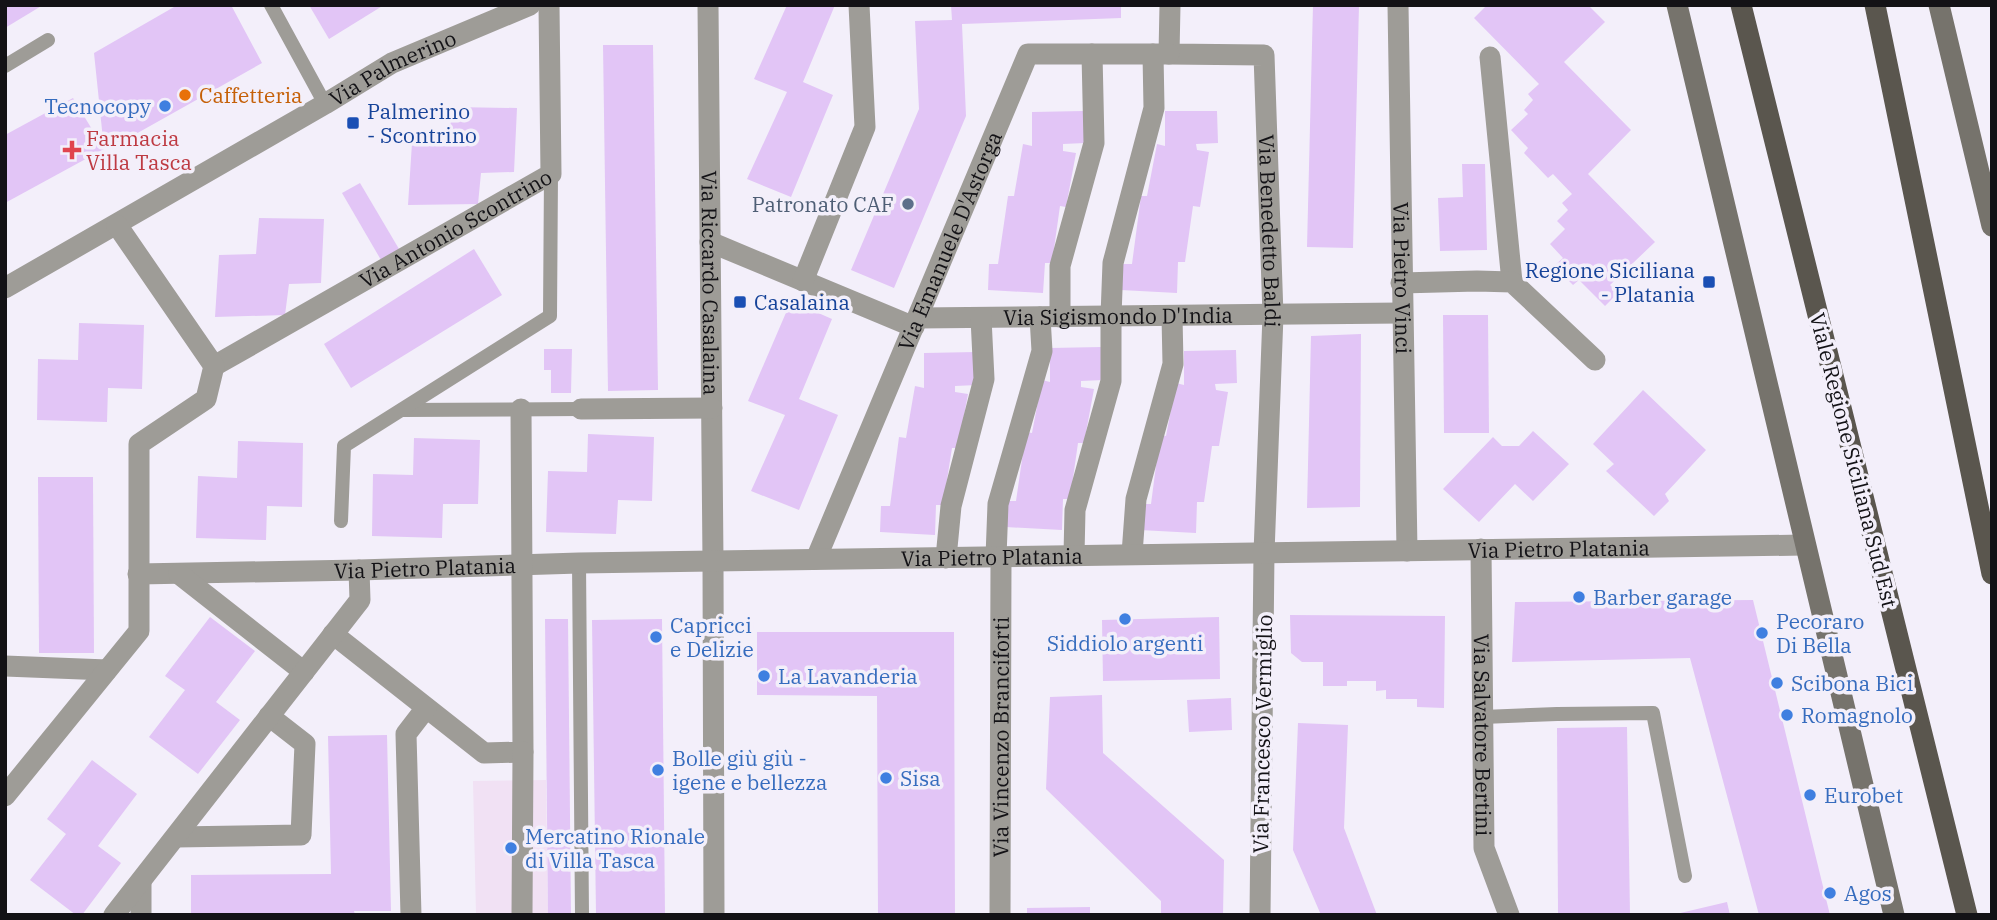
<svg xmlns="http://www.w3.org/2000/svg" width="1997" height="920" font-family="'IBM Plex Serif',serif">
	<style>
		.commercial { fill: #f1e1f4 }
		.building { fill: #e2c5f6 }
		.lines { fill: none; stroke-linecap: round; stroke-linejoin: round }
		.lane { stroke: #9e9c97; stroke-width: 14 }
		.street { stroke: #9e9c97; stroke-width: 21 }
		.secondary { stroke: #76736c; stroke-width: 21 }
		.primary { stroke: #5a564e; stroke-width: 21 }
		.food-dot { fill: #e8710a; stroke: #f3effa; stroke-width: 2.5 }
		.shop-dot { fill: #3f7fe0; stroke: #f3effa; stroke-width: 2.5 }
		.transit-dot { fill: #1a4fb4; stroke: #f3effa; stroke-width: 2.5 }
		.health-dot { fill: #e0444e; stroke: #f3effa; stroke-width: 2.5 }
		.service-dot { fill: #5c6f8a; stroke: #f3effa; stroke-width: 2.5 }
		.labels { text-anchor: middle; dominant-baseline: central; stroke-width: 7; stroke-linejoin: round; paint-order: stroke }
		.street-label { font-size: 21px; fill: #131216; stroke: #f3effa }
		.food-label { font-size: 21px; fill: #c56008; stroke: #f3effa; text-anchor: start }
		.shop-label { font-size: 21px; fill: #366cbe; stroke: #f3effa; text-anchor: start }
		.transit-label { font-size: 21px; fill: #164399; stroke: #f3effa; text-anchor: start }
		.health-label { font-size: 21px; fill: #be3a42; stroke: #f3effa; text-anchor: start }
		.service-label { font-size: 21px; fill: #4e5e75; stroke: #f3effa; text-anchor: end }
	</style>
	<rect width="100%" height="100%" fill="#f3effa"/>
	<polygon class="commercial" points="546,780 548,915 476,915 473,781"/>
	<g class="building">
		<polygon points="5,5 43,5 5,28"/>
		<polygon points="173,5 231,5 262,63 134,135 104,149 94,53 174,7"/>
		<polygon points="309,5 384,5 329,39"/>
		<polygon points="787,5 835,5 803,82 833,95 791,197 747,179 787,92 754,79"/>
		<polygon points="951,5 1121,5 1121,18 962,24 966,116 894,288 851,270 919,109 915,21 952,20"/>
		<polygon points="1313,5 1359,5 1353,248 1307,247"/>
		<polygon points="1487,5 1588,5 1605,22 1564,62 1631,130 1588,174 1655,242 1610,285 1618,293 1605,306 1579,280 1573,285 1554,266 1563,258 1550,244 1565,229 1557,221 1568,210 1562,203 1572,194 1553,174 1548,178 1524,153 1528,148 1511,130 1528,114 1524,110 1533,100 1528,94 1539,84 1474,18"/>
		<polygon points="603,45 653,45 658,390 608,391"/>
		<polygon points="73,98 104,149 5,203 5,135"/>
		<polygon points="452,107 517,108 514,172 481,173 478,204 408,205 412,143 449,143"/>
		<polygon points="1084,111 1085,143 1063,144 1063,151 1076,153 1066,207 1060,206 1052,263 1045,263 1043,293 988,290 989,264 998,264 1008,196 1014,196 1023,144 1032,146 1032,112"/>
		<polygon points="1165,111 1217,111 1218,143 1196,144 1197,150 1209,152 1200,207 1193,206 1185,262 1178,262 1177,293 1121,290 1123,264 1132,264 1141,196 1147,196 1157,144 1165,146"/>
		<polygon points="1462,164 1485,164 1487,250 1440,251 1438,198 1463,197"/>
		<polygon points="360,183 399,249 381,260 342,193"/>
		<polygon points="259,218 324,219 321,283 289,284 285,315 215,317 219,255 256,254"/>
		<polygon points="474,249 502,295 351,388 324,344"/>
		<polygon points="791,301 832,319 799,399 838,415 799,510 751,491 785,415 748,401"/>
		<polygon points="1443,315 1488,315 1489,433 1444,433"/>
		<polygon points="79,323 144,325 142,389 108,388 107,422 37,420 38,359 78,360"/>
		<polygon points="1361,334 1360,507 1307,508 1311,336"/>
		<polygon points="1102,347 1103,380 1081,381 1081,387 1094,389 1084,443 1078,443 1070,499 1063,499 1062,530 1006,527 1007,501 1016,501 1026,432 1032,433 1042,380 1050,382 1050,348"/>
		<polygon points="544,349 572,349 571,393 551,393 551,370 544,370"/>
		<polygon points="1236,350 1237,383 1215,384 1216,390 1228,392 1219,446 1212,446 1204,502 1197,502 1196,533 1140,530 1142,504 1151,504 1160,435 1166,436 1176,383 1184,385 1184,351"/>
		<polygon points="976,352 977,385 955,386 955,392 968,394 958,448 952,448 943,505 936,505 935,535 880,532 881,506 890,506 899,437 906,438 915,386 924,388 924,353"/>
		<polygon points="1643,390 1706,450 1665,494 1669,501 1654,516 1606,471 1614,464 1593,444"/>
		<polygon points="1533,431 1569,464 1533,501 1515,484 1479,522 1443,489 1493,437 1502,446 1519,446"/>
		<polygon points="588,434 654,437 652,501 618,500 616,534 546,532 548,471 587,472"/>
		<polygon points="414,438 480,440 478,504 443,504 442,538 372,536 373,474 413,475"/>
		<polygon points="238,441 303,443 302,507 267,506 266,540 196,538 198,476 237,478"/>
		<polygon points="38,477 93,477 94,653 39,653"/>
		<polygon points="1753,600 1830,915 1759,915 1690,658 1512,662 1515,602"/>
		<polygon points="1290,615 1445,616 1444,708 1417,707 1417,699 1386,699 1386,690 1376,691 1376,681 1347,681 1347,686 1323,686 1323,662 1302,662 1291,653"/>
		<polygon points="210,617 255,651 216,702 240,720 198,774 149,737 185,690 165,676"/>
		<polygon points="1219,617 1220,679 1103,681 1102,620"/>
		<polygon points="545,619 568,619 571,915 548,915"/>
		<polygon points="662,619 665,915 596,915 592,620"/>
		<polygon points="757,632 954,632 955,915 878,915 877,696 757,695"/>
		<polygon points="1102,695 1103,753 1224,860 1223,915 1161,915 1161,901 1046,789 1050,697"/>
		<polygon points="1231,698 1232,730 1189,732 1187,700"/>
		<polygon points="1298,723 1348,725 1344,828 1377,915 1321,915 1293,850"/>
		<polygon points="1627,727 1630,915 1558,915 1557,728"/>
		<polygon points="387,735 391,911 354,911 355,915 191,915 191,875 331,874 328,736"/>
		<polygon points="92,760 137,794 98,846 121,863 82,915 76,915 30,880 66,834 47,819"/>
		<polygon points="1727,902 1730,915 1676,915 1676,914"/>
		<polygon points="1090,907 1090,915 1027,915 1027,908"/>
	</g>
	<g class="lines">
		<g class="lane">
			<polyline points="271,5 325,104"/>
			<polyline points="5,66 48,40"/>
			<polyline points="402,410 581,409"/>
			<polyline points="341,521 344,446 550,316 551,174"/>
			<polyline points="579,563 582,915"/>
			<polyline points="1483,717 1557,714 1653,713 1685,876"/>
		</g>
		<g class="street">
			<path id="s1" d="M708,5L713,561L714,915"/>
			<path id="s2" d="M1170,5L1169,54L1264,55L1273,315L1264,553L1260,915"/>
			<path id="s3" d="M1398,5L1407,551"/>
			<polyline points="1490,57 1512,282"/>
			<polyline points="710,242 914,327"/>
			<polyline points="803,281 865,127 859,5"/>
			<polyline points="1401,283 1477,281 1512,282 1595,360"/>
			<path id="s4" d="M5,288L325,104L392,63L530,5"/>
			<polyline points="1060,317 1060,266 1094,143 1092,54"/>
			<path id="s5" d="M918,318L1402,313"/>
			<path id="s6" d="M214,366L551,174L549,5"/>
			<polyline points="581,409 712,408"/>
			<path id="s7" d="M1481,549L1484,848L1509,915"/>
			<polyline points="1132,554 1136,499 1173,364 1172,316"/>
			<polyline points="1074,555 1075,510 1111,381 1111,316 1113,263 1154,108 1153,54"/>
			<polyline points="996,557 998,504 1042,351 1040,317"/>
			<polyline points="946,558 951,506 984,379 981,318"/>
			<path id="s8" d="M816,559L1028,54H1169"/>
			<path id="s9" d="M138,574L359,570L579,563L1804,545"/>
			<polyline points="179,574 304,672"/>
			<polyline points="333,634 484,753 523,752 521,409"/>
			<polyline points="5,666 107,670"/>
			<polyline points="5,796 139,631 139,444 206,399 214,366 117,225"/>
			<polyline points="176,837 301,835 305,744 269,716"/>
			<polyline points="141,882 141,915"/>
			<polyline points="114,915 360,600 359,570"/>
			<polyline points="411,915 406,734 426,708"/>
			<polyline points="522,915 523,752"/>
			<path id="s10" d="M1000,915L1001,557"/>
		</g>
		<g class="secondary">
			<polyline points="1677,5 1894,915"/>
			<polyline points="1939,5 1992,226"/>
		</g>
		<g class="primary">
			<polyline points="1741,5 1967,915"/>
			<polyline points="1875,5 1992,574"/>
		</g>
	</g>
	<circle class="food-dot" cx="185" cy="95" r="7"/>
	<g class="shop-dot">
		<circle cx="165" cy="106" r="7"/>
		<circle cx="1579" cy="597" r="7"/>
		<circle cx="1125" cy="619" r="7"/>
		<circle cx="1762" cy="633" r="7"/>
		<circle cx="656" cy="637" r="7"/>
		<circle cx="764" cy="676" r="7"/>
		<circle cx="1777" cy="683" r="7"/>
		<circle cx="1787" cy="715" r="7"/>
		<circle cx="658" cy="770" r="7"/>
		<circle cx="886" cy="778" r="7"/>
		<circle cx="1810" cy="795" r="7"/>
		<circle cx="511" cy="848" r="7"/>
		<circle cx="1830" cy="893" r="7"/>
	</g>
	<g class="transit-dot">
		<rect x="346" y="116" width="14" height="14" rx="3.5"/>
		<rect x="1702" y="275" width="14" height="14" rx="3.5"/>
		<rect x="733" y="295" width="14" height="14" rx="3.5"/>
	</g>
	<path class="health-dot" d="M68.5 139.5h7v7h7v7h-7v7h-7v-7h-7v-7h7z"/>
	<circle class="service-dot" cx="908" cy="204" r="7"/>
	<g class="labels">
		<g class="street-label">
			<text stroke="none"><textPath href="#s4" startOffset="446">Via Palmerino</textPath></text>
			<text stroke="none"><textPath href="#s6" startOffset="278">Via Antonio Scontrino</textPath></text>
			<text stroke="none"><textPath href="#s2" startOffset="320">Via Benedetto Baldi</textPath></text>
			<text stroke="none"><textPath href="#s8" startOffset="345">Via Emanuele D'Astorga</textPath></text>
			<text stroke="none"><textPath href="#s3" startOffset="273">Via Pietro Vinci</textPath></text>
			<text stroke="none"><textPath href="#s1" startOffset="278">Via Riccardo Casalaina</textPath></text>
			<text stroke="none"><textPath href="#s5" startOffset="200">Via Sigismondo D'India</textPath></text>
			<text transform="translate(1854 460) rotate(76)">Viale Regione Siciliana Sud Est</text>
			<text stroke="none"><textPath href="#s9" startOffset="1421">Via Pietro Platania</textPath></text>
			<text stroke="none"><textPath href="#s9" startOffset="854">Via Pietro Platania</textPath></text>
			<text stroke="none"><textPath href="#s9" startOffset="287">Via Pietro Platania</textPath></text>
			<text transform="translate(1262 734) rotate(-89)">Via Francesco Vermiglio</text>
			<text stroke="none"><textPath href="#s7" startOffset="186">Via Salvatore Bertini</textPath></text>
			<text stroke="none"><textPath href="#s10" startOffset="178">Via Vincenzo Branciforti</textPath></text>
		</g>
		<g class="food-label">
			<text x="199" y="95">Caffetteria</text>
		</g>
		<g class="shop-label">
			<text x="151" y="106" text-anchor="end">Tecnocopy</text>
			<text x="1593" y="597">Barber garage</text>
			<text x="1776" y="621">Pecoraro<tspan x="1776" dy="24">Di Bella</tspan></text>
			<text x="670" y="625">Capricci<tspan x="670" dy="24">e Delizie</tspan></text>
			<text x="1125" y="643" text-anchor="middle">Siddiolo argenti</text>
			<text x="778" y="676">La Lavanderia</text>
			<text x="1791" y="683">Scibona Bici</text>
			<text x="1801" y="715">Romagnolo</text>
			<text x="672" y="758">Bolle giù giù -<tspan x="672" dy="24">igene e bellezza</tspan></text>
			<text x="900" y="778">Sisa</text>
			<text x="1824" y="795">Eurobet</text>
			<text x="525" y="836">Mercatino Rionale<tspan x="525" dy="24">di Villa Tasca</tspan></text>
			<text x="1844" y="893">Agos</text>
		</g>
		<g class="transit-label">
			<text x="367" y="111">Palmerino<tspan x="367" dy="24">- Scontrino</tspan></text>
			<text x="1695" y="270" text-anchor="end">Regione Siciliana<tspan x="1695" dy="24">- Platania</tspan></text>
			<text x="754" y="302">Casalaina</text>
		</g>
		<g class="health-label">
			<text x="86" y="138">Farmacia<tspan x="86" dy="24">Villa Tasca</tspan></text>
		</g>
		<g class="service-label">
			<text x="894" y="204">Patronato CAF</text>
		</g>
	</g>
	<rect width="1997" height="920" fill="none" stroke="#131216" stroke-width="14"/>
</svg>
